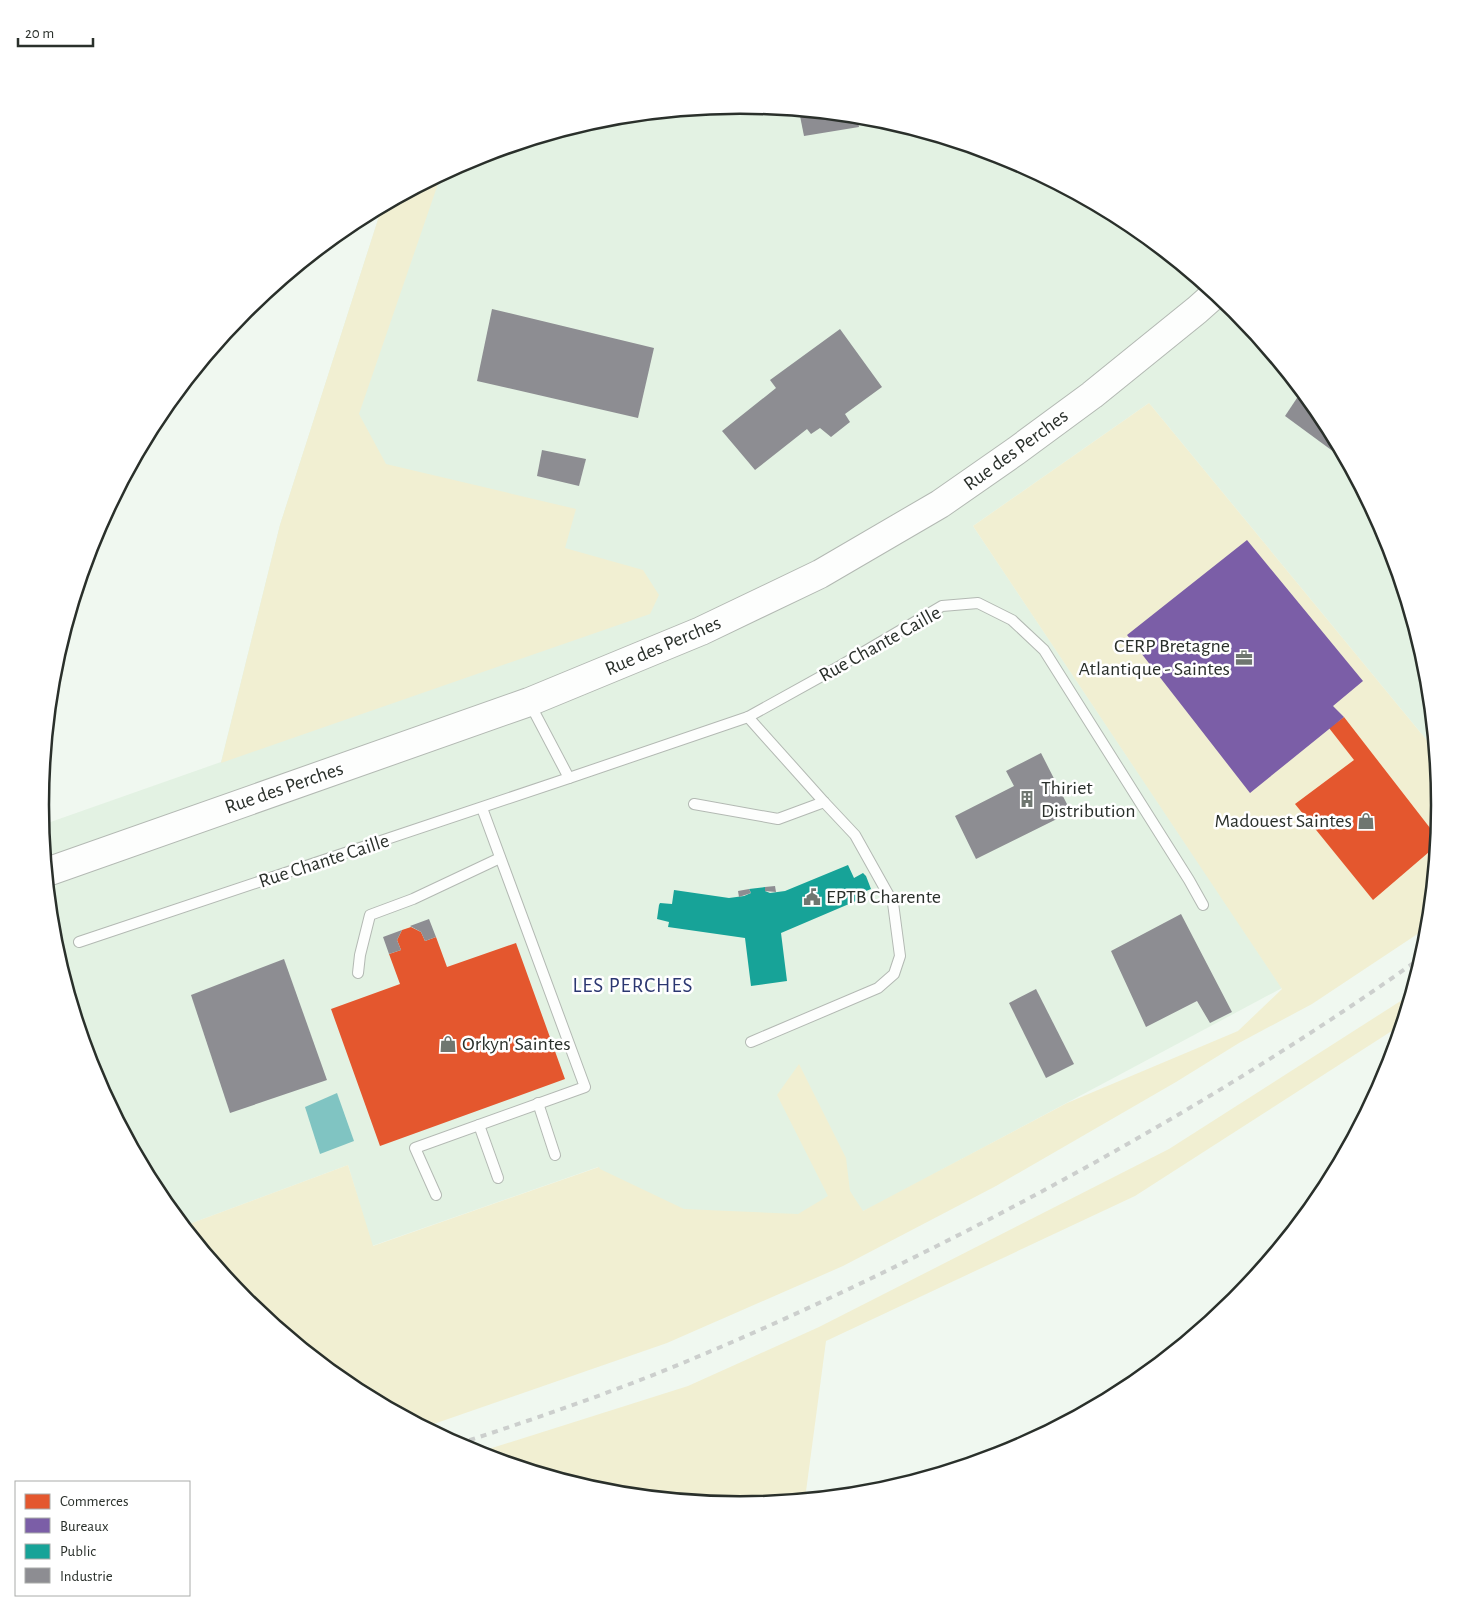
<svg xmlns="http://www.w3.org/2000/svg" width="1480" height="1611" font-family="'Alegreya Sans',sans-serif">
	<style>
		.built { fill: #e3f2e3 }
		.green { fill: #f1efd2 }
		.water { fill: #80c4c2 }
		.shops { fill: #e4572e }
		.offices { fill: #7b5ea7 }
		.public { fill: #17a398 }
		.industry { fill: #8d8d92 }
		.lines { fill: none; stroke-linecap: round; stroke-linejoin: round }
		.lane-casing { stroke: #b3b9b3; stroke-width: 12 }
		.secondary-casing { stroke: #b3b9b3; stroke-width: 30 }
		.lane { stroke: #fdfefd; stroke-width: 10 }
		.secondary { stroke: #fdfefd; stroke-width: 28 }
		.rail { stroke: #cccfcd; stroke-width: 4; stroke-dasharray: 6 6; stroke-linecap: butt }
		.labels { text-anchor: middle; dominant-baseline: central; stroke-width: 5; stroke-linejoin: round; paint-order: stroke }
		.street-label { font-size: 20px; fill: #2a302b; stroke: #fff }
		.poi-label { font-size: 20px; fill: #2a302b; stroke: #fff; text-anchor: start }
		.neighbourhood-label { font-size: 21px; letter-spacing: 1px; fill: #2b3771; stroke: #fff }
		.rim { fill: none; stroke: #2a302b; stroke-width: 2.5 }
	</style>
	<rect width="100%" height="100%" fill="#f0f8f0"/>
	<polygon class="built" points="740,106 877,119 1008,159 1129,224 1235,311 1322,417 1387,538 1427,669 1434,749 1149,403 973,526 1282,988 870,1208 650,1300 598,1167 372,1246 348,1165 184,1226 158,1194 93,1073 53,942 42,825 221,762 280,525 382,207 472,159 604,119"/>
	<g class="green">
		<polygon points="441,175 359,414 386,464 576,509 565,548 643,570 659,595 650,614 221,763 280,525 382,207"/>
		<polygon points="1149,403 1434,749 1440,806 1428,927 1312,1004 1239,1043 1176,1082 996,1186 843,1266 667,1343 425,1427 351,1387 245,1300 184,1226 348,1165 373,1246 599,1167 600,1169 684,1209 798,1214 828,1196 777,1095 799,1064 846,1158 850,1191 863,1211 1067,1103 1238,1031 1282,989 973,526"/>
		<polygon points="1410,995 1401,1025 1135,1196 826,1341 805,1499 740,1505 603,1492 476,1453 688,1386 819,1327 1169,1149"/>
	</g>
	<polygon class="water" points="337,1093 354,1141 320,1154 305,1107"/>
	<g class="shops">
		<polygon points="1344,717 1437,837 1436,846 1373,900 1295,804 1354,760 1329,728"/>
		<polygon points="411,927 421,932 425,941 436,937 447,967 516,943 565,1079 380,1146 331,1009 400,984 389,954 401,950 397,940 402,930"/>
	</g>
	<polygon class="offices" points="1247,540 1363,681 1333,706 1344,717 1250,793 1127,635"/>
	<polygon class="public" points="848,865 854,878 863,873 866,876 871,889 861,893 863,898 781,933 787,981 751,986 745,938 668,927 669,922 657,919 659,905 660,903 672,904 674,890 729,898 744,896 751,893 749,889 765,887 765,891 770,893 785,891"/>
	<g class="industry">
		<polygon points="799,111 857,117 859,127 804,136"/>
		<polygon points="492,309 654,348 638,418 477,381"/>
		<polygon points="840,329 882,387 845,414 850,422 831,437 820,428 811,434 807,429 755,470 722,431 776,388 770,380"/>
		<polygon points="1301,392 1322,417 1336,442 1334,452 1285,416"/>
		<polygon points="542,450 586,459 579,486 537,476"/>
		<polygon points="1041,753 1071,812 976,859 955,816 1014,786 1006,771"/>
		<polygon points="775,886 776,892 765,891 765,887"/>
		<polygon points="749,889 751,893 739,897 738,891"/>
		<polygon points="1181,914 1232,1012 1210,1023 1197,1001 1146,1027 1111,951"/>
		<polygon points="429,919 436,937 425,941 421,932 410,926"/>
		<polygon points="402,930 397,940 401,950 389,954 383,937"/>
		<polygon points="284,959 327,1080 230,1113 191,995"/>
		<polygon points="1036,989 1074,1064 1046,1078 1009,1003"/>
	</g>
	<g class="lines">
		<g class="lane-casing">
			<g id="lane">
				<polyline points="748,717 824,802 855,835 893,903 900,956 894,974 878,988 751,1042"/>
				<polyline points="569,778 748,717 840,666 942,606 978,603 1012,620 1044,650 1189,880 1203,905"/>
				<polyline points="694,804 778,819 824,802"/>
				<polyline points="79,942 569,778 529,702"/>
				<polyline points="358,973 360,955 370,915 413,899 500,858"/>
				<polyline points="538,1103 555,1155"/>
				<polyline points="479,1125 498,1178"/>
				<polyline points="436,1195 415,1148 585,1087 482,808"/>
			</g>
		</g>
		<g class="secondary-casing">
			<polyline id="secondary" points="47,872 529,702 701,631 820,574 940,504 1016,451 1092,395 1197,310 1215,294"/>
		</g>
		<use href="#lane" class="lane"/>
		<use href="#secondary" class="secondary"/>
		<path class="rail" d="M458,1444C528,1421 599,1397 668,1369C776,1325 881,1275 984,1222C1136,1143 1283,1056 1422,957"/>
	</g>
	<defs>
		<g id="office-bare" transform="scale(1.35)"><path d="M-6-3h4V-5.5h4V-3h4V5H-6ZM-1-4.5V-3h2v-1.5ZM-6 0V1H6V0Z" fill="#6f7670" stroke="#fff" stroke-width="2.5" paint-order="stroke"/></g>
		<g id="building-bare" transform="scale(1.35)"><path d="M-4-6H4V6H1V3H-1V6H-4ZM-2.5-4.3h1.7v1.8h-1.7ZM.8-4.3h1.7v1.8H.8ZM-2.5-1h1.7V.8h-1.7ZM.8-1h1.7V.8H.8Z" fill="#6f7670" stroke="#fff" stroke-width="2.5" paint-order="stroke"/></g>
		<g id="shop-bare" transform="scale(1.35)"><path d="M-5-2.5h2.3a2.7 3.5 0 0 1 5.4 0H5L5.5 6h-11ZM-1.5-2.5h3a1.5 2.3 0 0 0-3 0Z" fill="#6f7670" stroke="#fff" stroke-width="2.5" paint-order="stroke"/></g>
		<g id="civic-bare" transform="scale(1.35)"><path d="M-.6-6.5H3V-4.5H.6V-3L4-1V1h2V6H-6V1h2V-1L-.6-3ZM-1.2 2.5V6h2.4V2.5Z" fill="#6f7670" stroke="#fff" stroke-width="2.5" paint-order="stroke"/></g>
	</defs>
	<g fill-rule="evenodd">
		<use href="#office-bare" x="1244" y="658"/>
		<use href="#building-bare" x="1027" y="799"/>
		<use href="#shop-bare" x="1366" y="821"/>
		<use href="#civic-bare" x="812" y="897"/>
		<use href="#shop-bare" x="448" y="1044"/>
	</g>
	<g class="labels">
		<g class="street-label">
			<text transform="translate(1016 450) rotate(-36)">Rue des Perches</text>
			<text transform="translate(880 644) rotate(-29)">Rue Chante Caille</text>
			<text transform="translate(663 646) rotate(-23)">Rue des Perches</text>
			<text transform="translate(284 788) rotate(-19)">Rue des Perches</text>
			<text transform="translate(324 861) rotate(-18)">Rue Chante Caille</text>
		</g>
		<g class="poi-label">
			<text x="1230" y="646" text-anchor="end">CERP Bretagne<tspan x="1230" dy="23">Atlantique - Saintes</tspan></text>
			<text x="1041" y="788">Thiriet<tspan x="1041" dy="23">Distribution</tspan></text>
			<text x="1352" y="821" text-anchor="end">Madouest Saintes</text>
			<text x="826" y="897">EPTB Charente</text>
			<text x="462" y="1044">Orkyn' Saintes</text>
		</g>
		<g class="neighbourhood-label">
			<text x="633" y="985">LES PERCHES</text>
		</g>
	</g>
	<path d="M0 0H1480V1611H0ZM49 805a691 691 0 1 1 1382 0a691 691 0 1 1-1382 0Z" fill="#fff" fill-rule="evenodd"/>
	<path class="rim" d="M49 805a691 691 0 1 1 1382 0a691 691 0 1 1-1382 0Z"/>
	<rect x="15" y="1481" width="175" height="115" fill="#ffffff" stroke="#aaacaa"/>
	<rect x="25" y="1494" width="25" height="15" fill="#e4572e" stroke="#aaacaa"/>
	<text x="60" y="1506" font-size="15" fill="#2a302b">Commerces</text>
	<rect x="25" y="1518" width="25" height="15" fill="#7b5ea7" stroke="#aaacaa"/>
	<text x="60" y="1531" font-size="15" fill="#2a302b">Bureaux</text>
	<rect x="25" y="1544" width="25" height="15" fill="#17a398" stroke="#aaacaa"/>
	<text x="60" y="1556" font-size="15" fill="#2a302b">Public</text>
	<rect x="25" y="1568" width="25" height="15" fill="#8d8d92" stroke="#aaacaa"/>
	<text x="60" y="1581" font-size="15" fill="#2a302b">Industrie</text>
	<path d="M18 38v8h75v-8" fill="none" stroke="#2a302b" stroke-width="2.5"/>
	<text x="25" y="38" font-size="15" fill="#2a302b" stroke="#ffffff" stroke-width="4" paint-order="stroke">20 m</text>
</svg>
